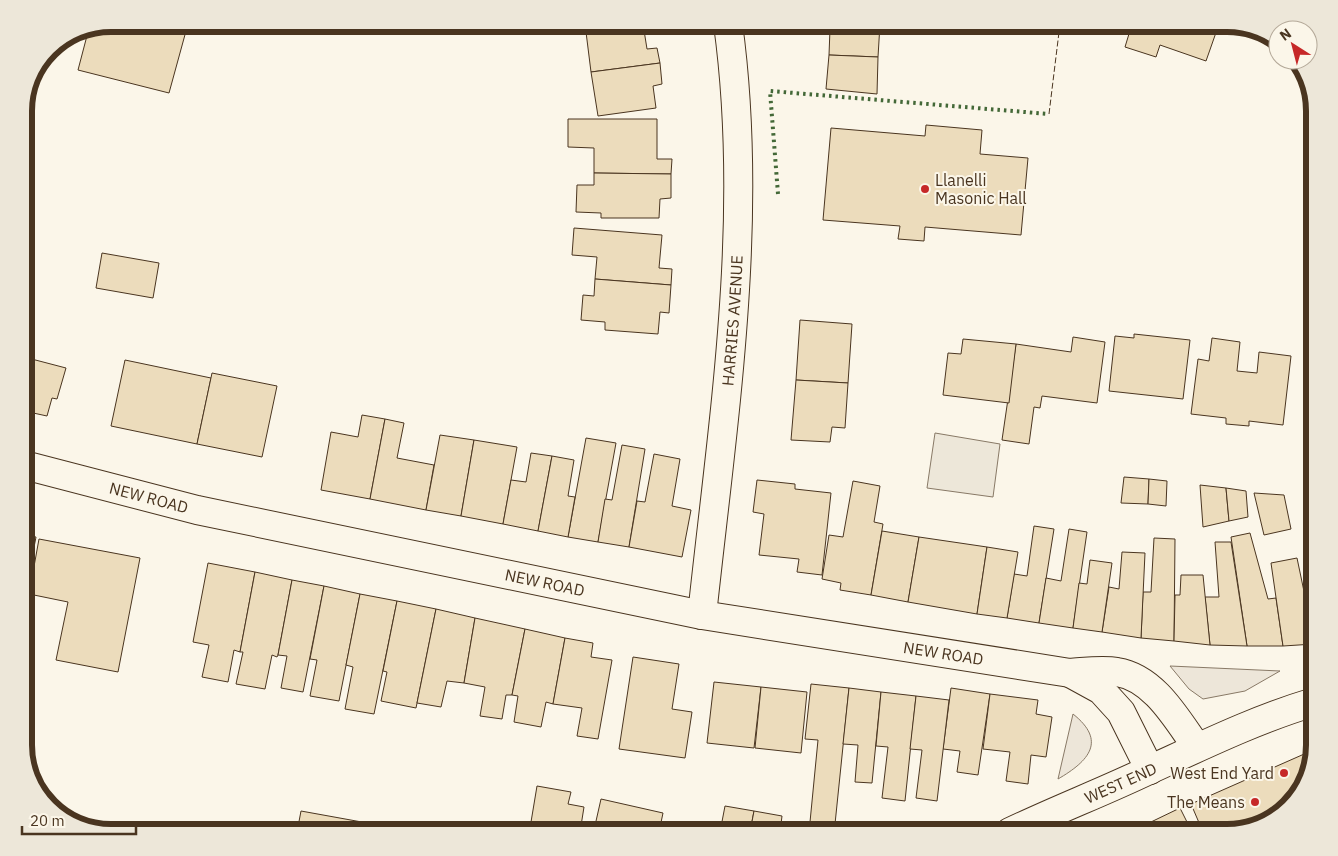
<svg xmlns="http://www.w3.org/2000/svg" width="1338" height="856" font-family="'IBM Plex Sans',sans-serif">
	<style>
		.green { fill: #ede6d9; stroke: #887966 }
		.parking { fill: #ede7d9; stroke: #887966 }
		.building { fill: #ecdcbc; stroke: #4a3520 }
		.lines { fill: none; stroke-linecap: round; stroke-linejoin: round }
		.street-casing { stroke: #4a3520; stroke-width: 30 }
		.secondary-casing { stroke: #4a3520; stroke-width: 30 }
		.primary-casing { stroke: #4a3520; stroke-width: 30 }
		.street { stroke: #fbf6e9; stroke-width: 28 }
		.secondary { stroke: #fbf6e9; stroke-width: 28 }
		.primary { stroke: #fbf6e9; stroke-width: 28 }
		.hedge { stroke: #436837; stroke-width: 4; stroke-dasharray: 2.5 4; stroke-linecap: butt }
		.fence { stroke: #4a3520; stroke-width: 1; stroke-dasharray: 6 2.5; stroke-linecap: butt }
		.poi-dot { fill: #c62828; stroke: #fbf6e9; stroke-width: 2 }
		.labels { text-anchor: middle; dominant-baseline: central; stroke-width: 4; stroke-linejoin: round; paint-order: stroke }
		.poi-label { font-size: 16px; fill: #4a3520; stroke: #fbf6e9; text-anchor: end }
		.street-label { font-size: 16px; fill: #4a3520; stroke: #fbf6e9 }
		.rim { fill: none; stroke: #4a3520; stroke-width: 6 }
	</style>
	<rect width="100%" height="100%" fill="#fbf6e9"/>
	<g class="green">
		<polygon points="1170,666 1280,671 1245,691 1203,699 1189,689"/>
		<path d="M1073,714C1107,741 1089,761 1058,779Z"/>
	</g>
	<polygon class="parking" points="935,433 1000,444 993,497 927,488"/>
	<g class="building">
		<polygon points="112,24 157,24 186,31 169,93 78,70 89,28"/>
		<polygon points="585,24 643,24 647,49 657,48 660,63 591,72"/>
		<polygon points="836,24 880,24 878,57 829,55 830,29 836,29"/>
		<polygon points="1132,24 1219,24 1206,61 1160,45 1156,57 1125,47"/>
		<polygon points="829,55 878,57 877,94 826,89"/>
		<polygon points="660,63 662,84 653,86 656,108 598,116 591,72"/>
		<polygon points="568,119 657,119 657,159 672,159 671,174 594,173 594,148 568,147"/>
		<polygon points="926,125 982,130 980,154 1028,158 1021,235 925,227 924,241 898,239 900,226 823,220 831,128 925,136"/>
		<polygon points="594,173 671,174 671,198 660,199 659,218 601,218 601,213 576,212 577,185 594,185"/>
		<polygon points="574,228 662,235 659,268 672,269 671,285 595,279 597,257 572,255"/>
		<polygon points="102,253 159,263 153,298 96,288"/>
		<polygon points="595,279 671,285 669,313 660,312 658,334 605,330 605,322 581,320 583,295 594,296"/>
		<polygon points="800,320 852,324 848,383 796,380"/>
		<polygon points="1134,334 1190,340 1183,399 1109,391 1115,336 1134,338"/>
		<polygon points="1073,337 1105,342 1097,403 1042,396 1040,408 1034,407 1029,444 1002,440 1016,344 1071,352"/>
		<polygon points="1212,338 1240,342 1237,371 1257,373 1259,352 1291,356 1283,425 1249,421 1249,426 1226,424 1226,418 1191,414 1198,359 1209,361"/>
		<polygon points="963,339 1016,344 1009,403 943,395 948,353 961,354"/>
		<polygon points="24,357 66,368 57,399 52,398 47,416 24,411"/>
		<polygon points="125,360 211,378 197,444 111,426"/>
		<polygon points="212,373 277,386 262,457 197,444"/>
		<polygon points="796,380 848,383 845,428 832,427 830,442 791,440"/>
		<polygon points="362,415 385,419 370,499 321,490 331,432 358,437"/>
		<polygon points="385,419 404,423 397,458 434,465 426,510 370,499"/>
		<polygon points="440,435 474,440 461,516 426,510"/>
		<polygon points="586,438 616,443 598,542 568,537"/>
		<polygon points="474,440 517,447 503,524 461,516"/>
		<polygon points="622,445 645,449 629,547 598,542 605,499 612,500"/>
		<polygon points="531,453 552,456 538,531 503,524 511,480 526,482"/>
		<polygon points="654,454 680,459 672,506 691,510 682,557 629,547 637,501 645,502"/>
		<polygon points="552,456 574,460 568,496 575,497 568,537 538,531"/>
		<polygon points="1124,477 1149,479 1148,504 1121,503"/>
		<polygon points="1149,479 1167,481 1166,506 1148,504"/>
		<polygon points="757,480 795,484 795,489 831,493 822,575 797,572 799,559 759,555 764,514 753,512"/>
		<polygon points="853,481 880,486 874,522 883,524 871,595 840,590 841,583 822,579 829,535 843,537"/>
		<polygon points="1200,485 1226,488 1229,521 1203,527"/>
		<polygon points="1226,488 1246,491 1248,517 1229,521"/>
		<polygon points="1254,493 1284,495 1291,529 1264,535"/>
		<polygon points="1034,526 1054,529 1039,623 1007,618 1014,574 1027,576"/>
		<polygon points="1069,529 1087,532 1073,628 1039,623 1046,578 1061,581"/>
		<polygon points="882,531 919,537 908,602 871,595"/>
		<polygon points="1250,533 1268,599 1276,598 1283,646 1247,646 1231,537"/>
		<polygon points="24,535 36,537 24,599"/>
		<polygon points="919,537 987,547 977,614 908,602"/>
		<polygon points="1154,538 1175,539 1174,641 1141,638 1143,592 1151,592"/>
		<polygon points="39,539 140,558 118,672 56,660 68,602 29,594"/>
		<polygon points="1215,542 1231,542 1247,646 1210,645 1205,597 1219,597"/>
		<polygon points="987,547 1018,552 1007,618 977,614"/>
		<polygon points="1122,552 1145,553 1141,638 1102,632 1109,587 1119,589"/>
		<polygon points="1297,558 1306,601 1314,625 1314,644 1283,646 1271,563"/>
		<polygon points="1090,560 1112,563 1102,632 1073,628 1079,583 1087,584"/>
		<polygon points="208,563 255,572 240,652 234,650 228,682 202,677 209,645 193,642"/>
		<polygon points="255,572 292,580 278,655 277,657 272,655 265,689 236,684 243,652 240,652"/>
		<polygon points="1181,575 1203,575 1210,645 1174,641 1175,595 1180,595"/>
		<polygon points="292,580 324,586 303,692 281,688 287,656 278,655"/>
		<polygon points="324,586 360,594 339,701 310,696 317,660 310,659"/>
		<polygon points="360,594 397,601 374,714 345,709 353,667 346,665"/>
		<polygon points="397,601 436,609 416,708 381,701 387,672 383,671"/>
		<polygon points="436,609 475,618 464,683 447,681 441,707 417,703"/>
		<polygon points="475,618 525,629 512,695 506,695 502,719 480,716 485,687 464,683"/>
		<polygon points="525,629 565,638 553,704 546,702 541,727 514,722 518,696 512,695"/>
		<polygon points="565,638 593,643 591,657 612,660 598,739 577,736 582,708 553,704"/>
		<polygon points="633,657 679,664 672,709 692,712 685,758 619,749"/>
		<polygon points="714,682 761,687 754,748 707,743"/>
		<polygon points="811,684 849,688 835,824 810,822 818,740 805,739"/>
		<polygon points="761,687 807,692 801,753 755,748"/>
		<polygon points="849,688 881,692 872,783 855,782 858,745 843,744"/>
		<polygon points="951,688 990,694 978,775 957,772 960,751 943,749"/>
		<polygon points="881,692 916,696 905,801 882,798 888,747 876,746"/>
		<polygon points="990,694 1038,700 1036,714 1052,717 1046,757 1031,755 1028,784 1006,781 1010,752 983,749"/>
		<polygon points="916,696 949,700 937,801 916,798 922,750 910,749"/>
		<polygon points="1311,751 1300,793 1270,821 1227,832 1203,832 1191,804"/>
		<polygon points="537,786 571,792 568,804 584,807 580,832 553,832 530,828"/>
		<polygon points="601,799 663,813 659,832 594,830"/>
		<polygon points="725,806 754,811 750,832 720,832"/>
		<polygon points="1180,808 1192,832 1158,832 1153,821"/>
		<polygon points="301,811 417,832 330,832 312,829 312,832 297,832"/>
		<polygon points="754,811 782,816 780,832 750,832"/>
		<polygon points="1153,821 1158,832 1131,832"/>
	</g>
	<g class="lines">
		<g class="street-casing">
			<g id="street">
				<path id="s1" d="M702,615C723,419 755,220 728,24"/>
			</g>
		</g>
		<g class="secondary-casing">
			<g id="secondary">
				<path id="s2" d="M24,465L197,510L702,615L1070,673C1085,672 1102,669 1117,672C1154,678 1176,718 1196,746"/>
				<polyline points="1070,673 1101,690 1121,712 1150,770"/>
			</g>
		</g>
		<g class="primary-casing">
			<g id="primary">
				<path id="s3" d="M1010,832C1056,810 1103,792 1149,770C1204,745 1257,719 1314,702"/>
			</g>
		</g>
		<use href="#street" class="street"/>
		<use href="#secondary" class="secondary"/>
		<use href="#primary" class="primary"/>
		<polyline class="hedge" points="778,194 770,91 1049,114"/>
		<polyline class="fence" points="1049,114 1060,24"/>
	</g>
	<g class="poi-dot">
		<circle cx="925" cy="189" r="5"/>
		<circle cx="1284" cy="773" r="5"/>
		<circle cx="1255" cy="802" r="5"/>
	</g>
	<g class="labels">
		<g class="poi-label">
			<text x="935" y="180" text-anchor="start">Llanelli<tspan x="935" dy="18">Masonic Hall</tspan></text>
			<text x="1274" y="773">West End Yard</text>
			<text x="1245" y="802">The Means</text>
		</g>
		<g class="street-label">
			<text stroke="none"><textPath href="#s1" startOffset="296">HARRIES AVENUE</textPath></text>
			<text stroke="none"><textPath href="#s2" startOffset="129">NEW ROAD</textPath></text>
			<text stroke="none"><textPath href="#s2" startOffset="534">NEW ROAD</textPath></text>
			<text stroke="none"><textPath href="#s2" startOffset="939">NEW ROAD</textPath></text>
			<text stroke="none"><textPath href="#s3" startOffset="121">WEST END</textPath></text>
		</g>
	</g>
	<path d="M0 0H1338V856H0ZM111 32H1227A79 79 0 0 1 1306 111V745A79 79 0 0 1 1227 824H111A79 79 0 0 1 32 745V111A79 79 0 0 1 111 32Z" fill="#ede7d9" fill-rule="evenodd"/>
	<path class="rim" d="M111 32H1227A79 79 0 0 1 1306 111V745A79 79 0 0 1 1227 824H111A79 79 0 0 1 32 745V111A79 79 0 0 1 111 32Z"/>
	<g transform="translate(1293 45) rotate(324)"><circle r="24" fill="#fbf6e9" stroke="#b4a999"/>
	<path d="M0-4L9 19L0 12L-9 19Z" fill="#c62828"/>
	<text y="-8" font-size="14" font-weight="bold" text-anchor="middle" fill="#4a3520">N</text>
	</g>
	<path d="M22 826v8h114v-8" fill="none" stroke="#4a3520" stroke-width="2.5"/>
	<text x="30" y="826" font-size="15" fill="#4a3520" stroke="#fbf6e9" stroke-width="4" paint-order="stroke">20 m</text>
</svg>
